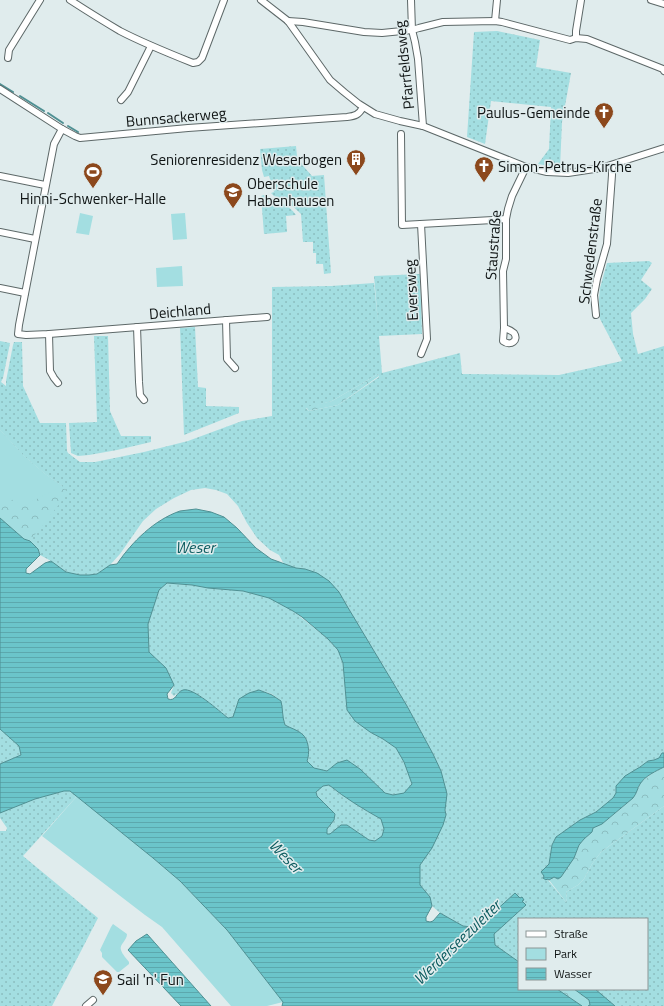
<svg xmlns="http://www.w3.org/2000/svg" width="664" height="1006" font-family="'Titillium Web',sans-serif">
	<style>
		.grass { fill: url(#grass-dots); fill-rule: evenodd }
		.forest { fill: url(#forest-crowns) }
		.green { fill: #a3dee1 }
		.water { fill: url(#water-rules); stroke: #4f9093; fill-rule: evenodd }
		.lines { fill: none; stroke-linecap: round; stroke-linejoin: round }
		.stream { stroke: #4f9093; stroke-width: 2 }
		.minor-casing { stroke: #5d6868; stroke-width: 8 }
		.minor { stroke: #fff; stroke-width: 6 }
		.labels { text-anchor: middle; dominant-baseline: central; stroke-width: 3; stroke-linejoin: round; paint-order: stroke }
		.street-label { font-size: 15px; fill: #0f1414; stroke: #e0eced }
		.poi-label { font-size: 15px; fill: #0f1414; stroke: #e0eced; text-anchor: start }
		.water-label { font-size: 16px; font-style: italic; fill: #0d5c60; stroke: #e0eced }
	</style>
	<defs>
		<pattern id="grass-dots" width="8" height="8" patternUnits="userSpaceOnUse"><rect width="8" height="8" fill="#a3dee1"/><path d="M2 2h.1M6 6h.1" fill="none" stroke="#8bbec0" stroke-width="1.8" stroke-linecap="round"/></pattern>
		<pattern id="forest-crowns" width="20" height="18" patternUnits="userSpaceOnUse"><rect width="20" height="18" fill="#a3dee1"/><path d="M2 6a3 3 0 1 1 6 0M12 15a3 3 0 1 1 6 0" fill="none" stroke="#8bbec0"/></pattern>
		<pattern id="water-rules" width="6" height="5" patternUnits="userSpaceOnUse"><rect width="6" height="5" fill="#6bc5ca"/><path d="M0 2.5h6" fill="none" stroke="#5ca8ad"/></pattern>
	</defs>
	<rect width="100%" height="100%" fill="#e0eced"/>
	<g class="grass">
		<polygon points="497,31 540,40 536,67 571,73 562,122 560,168 538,164 549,149 551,107 491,101 485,144 467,137 474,32"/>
		<polygon points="296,146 297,156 304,167 312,176 324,175 331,273 324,274 323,264 316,264 316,253 313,253 313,242 303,242 301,214 287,201 274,196 271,193 274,192 269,176 264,177 262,170 260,149"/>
		<path d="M264,195C275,200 289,204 296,215L286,216L287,232L264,234L261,196Z"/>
		<path d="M649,261L652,263L641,280L652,289L645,299L631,313L633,334L638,354L664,346V753H662L659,758L654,760L648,761L634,771L616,788V793L613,798L596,812L580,820L556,837L552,845L549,864L547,867L544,876L543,877L547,879L566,902L567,898L566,892L578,885L584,879L592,864L601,852L664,806V1006H615L595,989H647V919H519V962L495,945L494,933L526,905L515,893L480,925L472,927L463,926L440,913L432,906L430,897L420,885V865L425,857L446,815L441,771L433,754L407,706L347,606L339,592L305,569L296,568L284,564L279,555L270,550L257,538L247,523L238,506L227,494L216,490L205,488L191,490L174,498L156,509L143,521L120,554L110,565L97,574L89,575H80L66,572L51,561L40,555L38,549L30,541L62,486L45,474L24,456L0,430V341L10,343L3,378L1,382L6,386V381L13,345L14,342H22L23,386L40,423H66L67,451L68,453L80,462H95L144,452L188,441L242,421L272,416V287L331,286L374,283L378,322L374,276L420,274L422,334L379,336L382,373L460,353L462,374L559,375L622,361L600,319L599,299L600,288L607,263ZM378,374L379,377L338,405L309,411L306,408L332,401Z"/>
		<polygon points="195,327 198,387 206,388 206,406 239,407 239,413 184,435 180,328"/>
		<polygon points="94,336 108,336 110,411 121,436 151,436 151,442 117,450 89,455 78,456 71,453 69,423 97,422"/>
		<path d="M167,583L192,585L208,588L243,591L269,598L293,611L328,639L338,650L343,663L347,710L370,732L383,739L396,748L404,762L412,784L404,794L393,795L385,793L375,783L337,763L327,771L314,768L307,761C310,754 309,739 302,734C297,730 290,728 285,725C282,717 283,709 281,701L272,694L259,690L239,699L233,717L228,718L202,697L191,691L179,692L174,696L171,693L174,685L166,668L149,652L148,624L159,590Z"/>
		<polygon points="0,729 19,746 21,755 0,764"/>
		<path d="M329,785C345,799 364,809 381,819L384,829L382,836L375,841L369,840L347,825H341L330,834H327V829L334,820L335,814L317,796L316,791L323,786Z"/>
		<polygon points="64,791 70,791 77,796 23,856 98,918 81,951 52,1006 0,1006 0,831 6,831 7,828 0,818 0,813 35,799"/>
	</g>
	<g class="forest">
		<polygon points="378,374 379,376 338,405 309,411 306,407 332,401"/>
		<polygon points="0,430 24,456 45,474 62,486 68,493 30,541 24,539 0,518"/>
		<polygon points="664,767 664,806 601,852 592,864 584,879 578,885 566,892 567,898 566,902 549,880 554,877 558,879 561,877 574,858 579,845 584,839 592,832 593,827 602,824 625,805 639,787 641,782 653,773"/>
		<polygon points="557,989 574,989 589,1000 590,1005 588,1006 582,1006"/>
	</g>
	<g class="green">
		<polygon points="80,213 93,216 89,235 76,233"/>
		<polygon points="185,213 187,239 173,240 171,214"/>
		<polygon points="182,266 183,286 157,287 156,268"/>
		<polygon points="0,430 24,456 45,474 62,486 23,506 2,494 0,495"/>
		<polygon points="77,796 153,858 180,881 227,930 283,1002 267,1006 231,1006 162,927 145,915 42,836"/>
		<path d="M113,924L127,934C127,941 119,944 121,950C122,954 127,959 129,962V964L119,972H117L102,957V953L100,950L111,927Z"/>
	</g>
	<g class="water">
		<path d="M196,509L211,512L224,517L237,528L256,548L271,559L296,568L305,569L317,573L329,581L339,592L347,606L407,706L433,754L441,771L447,794L445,810L446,815L443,825L432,848L420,865V885L430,897L432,906L426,917V921L430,922L433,921L440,913L463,926L472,927L480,925L515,893L520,898L522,897L524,900L522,901L526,905L494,934L495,945L519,962V989H557L582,1006H282L283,1002L227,930L180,881L153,858L70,791H64L35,799L0,813V764L21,755L19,746L0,729V518L24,539L30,541L38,549L40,555L26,569V573L30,574L45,563L51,561L66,572L80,575H89L97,574L110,565L117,564C132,542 154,520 180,511C185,510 191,510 196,509ZM167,583L192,585L208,588L243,591L269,598L293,611L302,617L328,639L338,650L343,663L347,710L355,721L370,732L383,739L396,748L404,762L412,784L404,793L393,795L385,793L360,769L347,760L337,763L327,771L314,768L307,761C310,754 309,739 302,734C298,730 290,728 285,725C282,717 283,709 281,701L272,695L259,690L249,693L239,699L233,717L228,718C219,711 193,687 183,690C176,692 176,702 168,699L167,694L174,685L166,668L149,652L148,624L159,590ZM329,785C345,798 363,809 381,819L384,829L382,836L375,841L369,840L347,825H341L330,834H327V829L334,820L335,814L317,796L316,792L323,786Z"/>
		<path d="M662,753H664V767C656,771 645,776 640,784C637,789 637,793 633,798L602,824L593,828L592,832L584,839L579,845L574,858L561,877L558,879L554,877L549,880L547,879L546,880L543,878L544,876L541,872L549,864L552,845L556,837L580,820L596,812L613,798L616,793V786L625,776L640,767L648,761L654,760L659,758Z"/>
		<polygon points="147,934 211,1006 181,1006 128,950 136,941"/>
		<polygon points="574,989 595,989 615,1006 588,1006 590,1005 589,1000"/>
	</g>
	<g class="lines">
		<g class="stream">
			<polyline points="0,84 13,92"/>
			<polyline points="20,96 44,111"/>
			<polyline points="48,113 63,123"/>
			<polyline points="68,126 78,132"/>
		</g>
		<g class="minor-casing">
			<g id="minor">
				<path d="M70,0C87,11 103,21 120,31C143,43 168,53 193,63L198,62L202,58L224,0"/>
				<polyline points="261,0 288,21 330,80 344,92 359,104 375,114 400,121 423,126 526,167 547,172 568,173 601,168 664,148"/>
				<polyline points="411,0 412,30 415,42 418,59 423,126"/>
				<polyline points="651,0 664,4"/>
				<polyline points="288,21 303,22 364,32 382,33 412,30 419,28 443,22 495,21 502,22 570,40 576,38 587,39 658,67 663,69 664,71"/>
				<polyline points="495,21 497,0"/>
				<polyline points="576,38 576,31 581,0"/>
				<polyline points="8,58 9,50 40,0"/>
				<path d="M0,89L62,129L75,136L80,138L188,128L347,117C355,116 359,115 363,107"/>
				<polyline points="121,100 128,92 151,46"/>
				<polyline points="62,129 54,144 19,325 18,334 26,335 49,334 267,317"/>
				<polyline points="401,134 402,225 493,220 506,219"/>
				<polyline points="0,176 45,185"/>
				<polyline points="0,232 35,239"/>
				<polyline points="0,288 25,293"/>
				<polyline points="596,315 594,295 597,279 607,244 612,175 612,165"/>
				<polyline points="226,320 227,359 235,368"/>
				<polyline points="137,327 139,382 140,395 144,400"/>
				<polyline points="504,328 503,271 506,259 506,219 508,209 512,196 526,167"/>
				<path d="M504,328C507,329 511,330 514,333C519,340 511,347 503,341Z"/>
				<polyline points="49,334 50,371 54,378 58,383"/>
				<polyline points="421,354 427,339 421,224"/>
				<polyline points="86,1006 93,1000"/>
			</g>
		</g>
		<use href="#minor" class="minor"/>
	</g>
	<defs>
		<g id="church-pin" transform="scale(1)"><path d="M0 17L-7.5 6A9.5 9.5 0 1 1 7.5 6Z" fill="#8c481c" stroke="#e0eced"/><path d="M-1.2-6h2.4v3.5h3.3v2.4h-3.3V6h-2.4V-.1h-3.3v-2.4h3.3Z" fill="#fff"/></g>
		<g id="building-pin" transform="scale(1)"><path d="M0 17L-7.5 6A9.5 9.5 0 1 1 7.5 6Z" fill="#8c481c" stroke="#e0eced"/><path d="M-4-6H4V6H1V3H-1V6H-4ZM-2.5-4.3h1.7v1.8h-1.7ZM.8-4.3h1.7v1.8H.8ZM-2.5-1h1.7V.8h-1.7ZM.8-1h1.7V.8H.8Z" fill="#fff"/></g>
		<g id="stadium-pin" transform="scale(1)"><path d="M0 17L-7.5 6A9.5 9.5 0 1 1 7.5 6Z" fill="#8c481c" stroke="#e0eced"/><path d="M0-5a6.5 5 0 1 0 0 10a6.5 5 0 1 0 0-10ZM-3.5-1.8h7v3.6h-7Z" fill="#fff"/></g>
		<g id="school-pin" transform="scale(1)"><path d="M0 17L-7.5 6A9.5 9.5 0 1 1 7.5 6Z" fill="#8c481c" stroke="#e0eced"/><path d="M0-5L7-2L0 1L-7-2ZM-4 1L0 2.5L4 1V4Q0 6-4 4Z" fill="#fff"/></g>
	</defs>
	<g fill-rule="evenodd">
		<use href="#church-pin" x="604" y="112"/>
		<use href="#building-pin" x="356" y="159"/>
		<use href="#church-pin" x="484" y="166"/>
		<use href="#stadium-pin" x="93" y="172"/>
		<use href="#school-pin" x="233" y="192"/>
		<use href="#school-pin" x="103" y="979"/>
	</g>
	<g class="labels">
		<g class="street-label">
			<text transform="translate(404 65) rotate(-96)">Pfarrfeldsweg</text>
			<text transform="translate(176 117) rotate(-5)">Bunnsackerweg</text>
			<text transform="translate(493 245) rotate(-86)">Staustraße</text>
			<text transform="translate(590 251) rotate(-83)">Schwedenstraße</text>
			<text transform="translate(411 290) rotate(-93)">Eversweg</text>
			<text transform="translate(180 311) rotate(-5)">Deichland</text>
		</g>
		<g class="poi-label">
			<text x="590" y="112" text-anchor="end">Paulus-Gemeinde</text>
			<text x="342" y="159" text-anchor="end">Seniorenresidenz Weserbogen</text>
			<text x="498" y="166">Simon-Petrus-Kirche</text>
			<text x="247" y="183">Oberschule<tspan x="247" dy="17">Habenhausen</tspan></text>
			<text x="93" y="198" text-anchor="middle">Hinni-Schwenker-Halle</text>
			<text x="117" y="979">Sail 'n' Fun</text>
		</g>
		<g class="water-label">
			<text x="195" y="547">Weser</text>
			<text transform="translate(286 856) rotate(46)">Weser</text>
			<text transform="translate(457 942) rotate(-44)">Werderseezuleiter</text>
		</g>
	</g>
	<rect x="518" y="918" width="130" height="72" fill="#e0eced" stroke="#8c9696"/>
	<rect x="526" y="931" width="20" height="6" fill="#ffffff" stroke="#8c9696"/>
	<text x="554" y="938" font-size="12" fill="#0f1414">Straße</text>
	<rect x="526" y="948" width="20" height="12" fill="#a3dee1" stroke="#8c9696"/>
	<text x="554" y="958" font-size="12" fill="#0f1414">Park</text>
	<rect x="526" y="968" width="20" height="12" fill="url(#water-rules)" stroke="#8c9696"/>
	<text x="554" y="978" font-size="12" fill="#0f1414">Wasser</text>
</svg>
